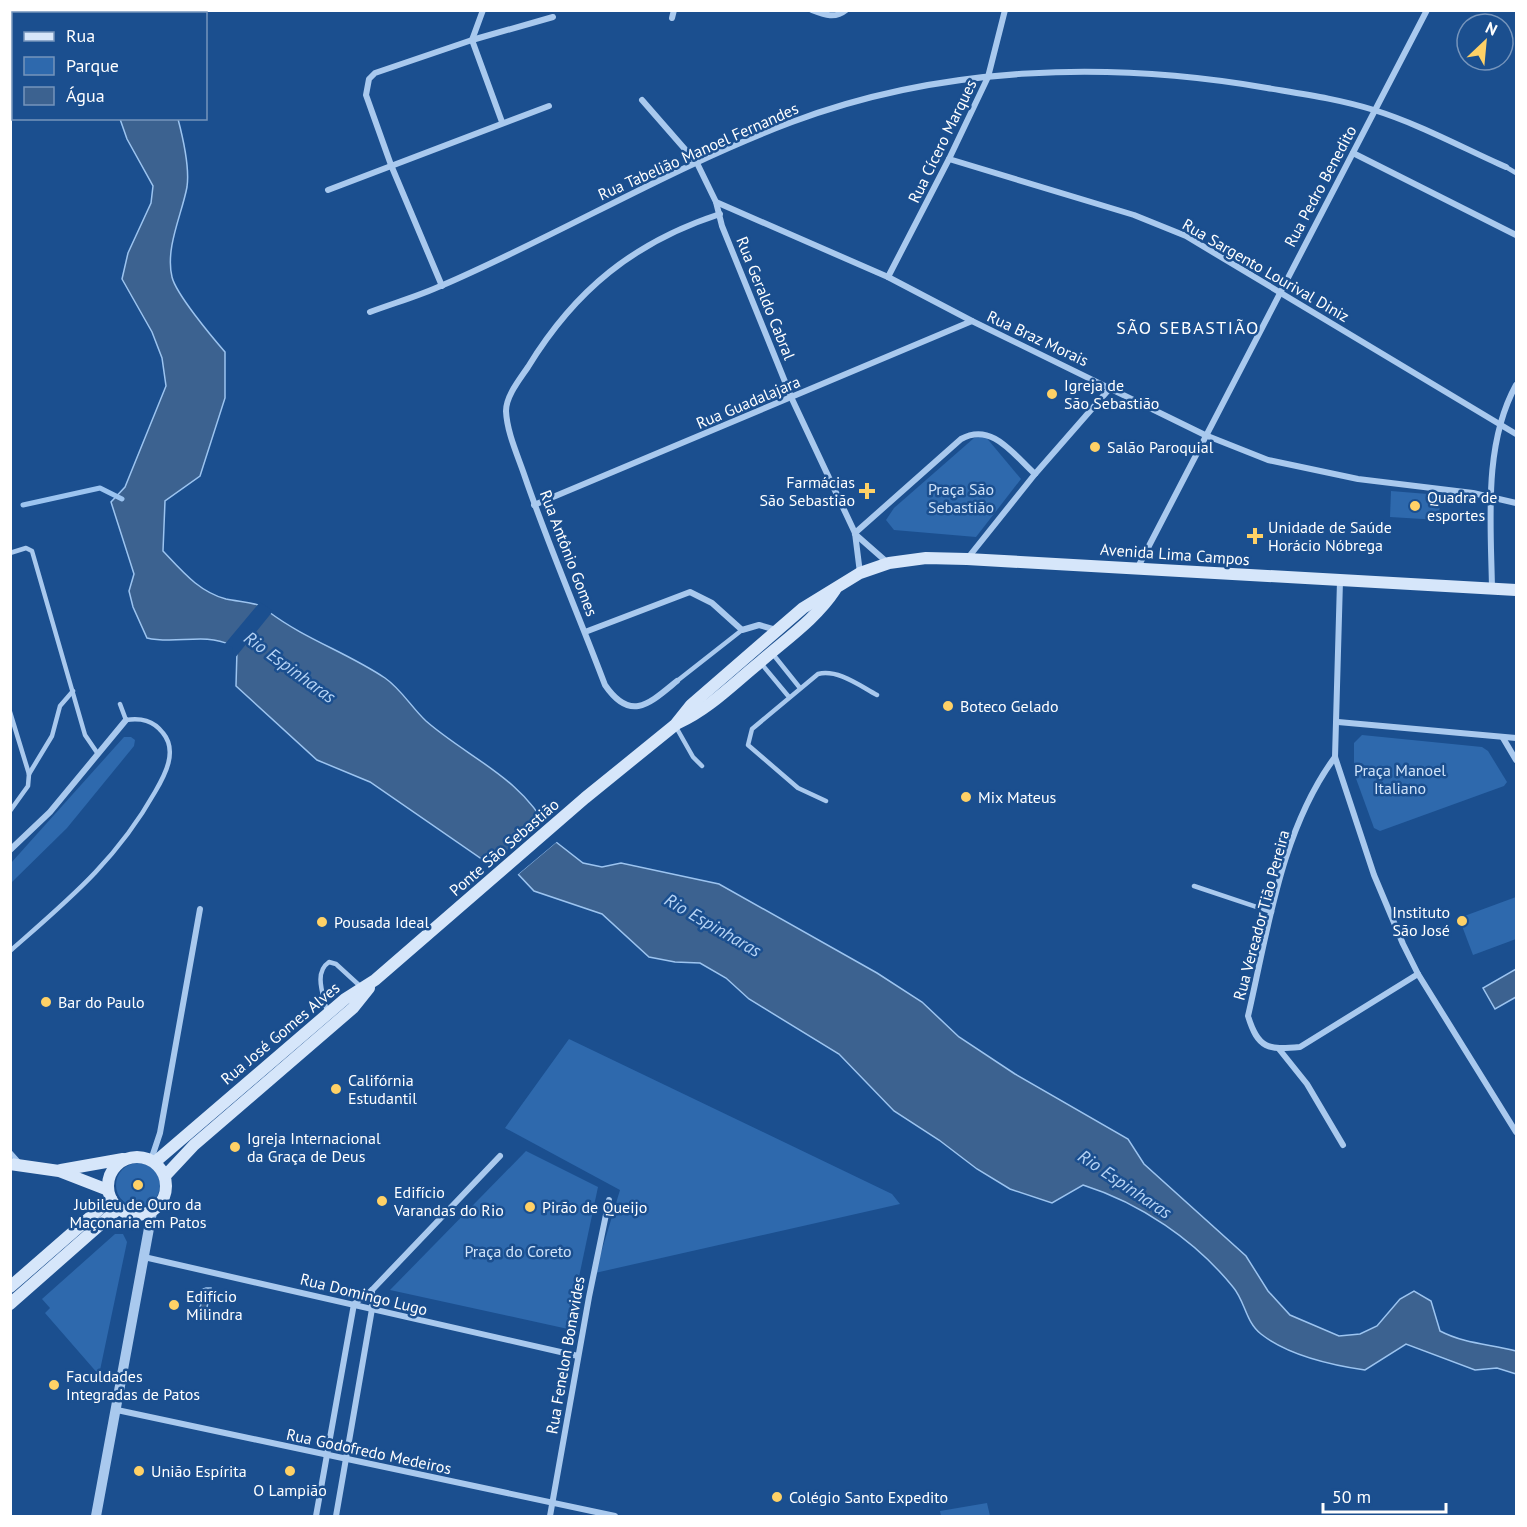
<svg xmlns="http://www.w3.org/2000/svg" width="1527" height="1527" font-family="'PT Sans',sans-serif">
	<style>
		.green { fill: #2e69ad }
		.water { fill: #3c6290; stroke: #9cc4f0; stroke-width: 1.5 }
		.pier { fill: #1b4f8f }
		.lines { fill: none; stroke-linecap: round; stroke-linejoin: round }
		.stream { stroke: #9cc4f0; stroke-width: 5 }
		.service { stroke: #a9c9ee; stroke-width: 4.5 }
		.minor { stroke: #a9c9ee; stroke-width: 6 }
		.tertiary { stroke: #a9c9ee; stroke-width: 10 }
		.secondary { stroke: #d6e6fa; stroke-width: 12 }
		.poi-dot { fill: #ffd166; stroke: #1b4f8f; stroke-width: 2 }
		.labels { text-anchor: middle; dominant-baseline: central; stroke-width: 5; stroke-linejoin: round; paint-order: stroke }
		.street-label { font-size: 16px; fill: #fff; stroke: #1b4f8f }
		.poi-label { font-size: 16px; fill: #fff; stroke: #1b4f8f; text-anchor: start }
		.park-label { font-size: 16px; fill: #cfe3fa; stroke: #1b4f8f }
		.neighbourhood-label { font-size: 18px; letter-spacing: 1.5px; fill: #fff; stroke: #1b4f8f }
		.water-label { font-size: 18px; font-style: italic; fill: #b5d3f5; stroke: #1b4f8f }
	</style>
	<rect width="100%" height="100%" fill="#1b4f8f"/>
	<g class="green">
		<polygon points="985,436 1021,479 976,537 894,530 886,520 894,508 974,438"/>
		<polygon points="1391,491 1440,495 1439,520 1390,517"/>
		<polygon points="1362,735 1482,747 1488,751 1507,782 1504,786 1380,831 1374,828 1354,773 1354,743"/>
		<polygon points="124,737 131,737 135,740 134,746 67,828 11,883 11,863"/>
		<polygon points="1516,897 1516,939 1473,955 1459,918"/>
		<polygon points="569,1039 892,1194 900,1204 595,1273 620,1190 505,1128"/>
		<polygon points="526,1151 598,1187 568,1329 390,1290"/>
		<circle cx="138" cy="1185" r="22"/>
		<polygon points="115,1234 123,1234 127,1242 99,1375 45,1313 50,1308 42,1299"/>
		<polygon points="987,1503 990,1516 941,1516 940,1511"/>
	</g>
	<g class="water">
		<polygon points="162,10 162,14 93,14 92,11"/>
		<path d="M120,119H178C183,138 190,166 187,187C182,214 165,248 172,277C176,294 212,337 225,352V398L200,476L165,501L163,551C182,571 199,592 226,599C239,602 251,601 263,607L231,645C203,632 176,645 147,638L133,607L129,591L134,574L111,502L125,487L166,386L162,358L152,332L122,279L128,253L151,203L153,186L127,139Z"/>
		<path d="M269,612C305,639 348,653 385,678C401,689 412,708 426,721C467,757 522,778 548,830L505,867L489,864L370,782L317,760L236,686L237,650Z"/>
		<path d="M556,842L583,863L602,867L621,863L719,884L877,973L922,1002L959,1037L1015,1074L1128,1139L1144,1164L1246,1256L1268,1291L1290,1315L1339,1336L1360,1334L1377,1326L1400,1299L1414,1291L1431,1301L1440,1331C1465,1344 1490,1344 1516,1351V1374L1497,1368L1475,1370L1406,1344L1365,1370C1331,1365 1289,1356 1261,1334C1246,1323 1245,1301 1233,1287C1195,1240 1140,1203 1083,1185L1052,1203L1010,1189L977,1169L939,1140L894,1111L839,1054L749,999L726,978L700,963L675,962L649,957L602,914L534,891L518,874Z"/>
		<polygon points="1516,969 1516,997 1495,1009 1483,988"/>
		<polygon points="206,1288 211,1288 211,1291 206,1311 200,1307 203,1299 201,1290"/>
	</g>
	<g class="pier">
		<polygon points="260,602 273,611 234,659 232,647 224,645"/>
		<polygon points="545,818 559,840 516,876 506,870 488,866"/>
	</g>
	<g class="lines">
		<polyline class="stream" points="23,505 100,488 122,499"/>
		<g class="service">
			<polyline points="1506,167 1516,173"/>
			<polyline points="10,553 26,548 32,551 85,735 98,754"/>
			<polyline points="772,653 800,688"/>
			<polyline points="760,662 789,697"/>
			<polyline points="677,681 742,630"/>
			<polyline points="10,712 29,774 28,786 10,811"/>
			<polyline points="676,727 693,757 702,766"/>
			<polyline points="29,774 52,736 60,706 73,691"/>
			<path d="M826,801L798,788L748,745L752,729L818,674C838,669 860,686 877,695"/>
			<polyline points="1194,886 1272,912"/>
			<path d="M10,951C68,900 116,861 155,792C165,775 178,751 163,733C153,720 141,718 126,720L120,704"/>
			<path d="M327,1012C324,996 313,973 329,962L336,964L360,986"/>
			<polyline points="10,1152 19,1162"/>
		</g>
		<g class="minor">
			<polyline points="483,10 472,40 502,122"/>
			<path d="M812,10C825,15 835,19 846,10"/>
			<polyline points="672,18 674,10"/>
			<polyline points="642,100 697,163 716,202 888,277 972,321 1205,435 1268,460 1358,479 1473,493 1516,503"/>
			<polyline points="1353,153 1516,235"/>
			<polyline points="949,159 1134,215 1186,236 1516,434"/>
			<polyline points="328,190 549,106"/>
			<polyline points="716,202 722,226 792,399 855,533 860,573"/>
			<polyline points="888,277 949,159 988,77 1005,10"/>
			<polyline points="442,286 391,165 366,95 369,79 375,73 472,40 553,17"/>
			<path d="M370,312C394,303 419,296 443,285C561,234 672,167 792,122C943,65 1111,61 1267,88C1303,94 1339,99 1374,110C1419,124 1463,148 1506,167"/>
			<polyline points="534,505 972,321"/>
			<path d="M855,533L961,439C992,422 1013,454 1035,474"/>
			<polyline points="855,534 888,563"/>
			<polyline points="967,559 1035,474 1111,387"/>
			<polyline points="1138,567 1427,10"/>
			<polyline points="1340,581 1335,757 1374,875 1403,944 1418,974 1516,1132"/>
			<path d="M1492,589C1491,523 1483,445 1516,385"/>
			<polyline points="585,632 690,592 712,603 742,630 759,625 776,630"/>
			<path d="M677,681C650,703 631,723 605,685C579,616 549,547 525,477C518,456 507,433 506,411C506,396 520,379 528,367C575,290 634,242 720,214"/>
			<polyline points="1338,722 1516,738"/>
			<polyline points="1503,738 1516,760"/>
			<path d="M1335,757C1281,830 1268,930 1248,1016C1258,1049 1268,1050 1300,1047L1418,974"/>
			<polyline points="10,850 50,812 126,720"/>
			<polyline points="1279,1049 1307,1084 1343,1145"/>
			<polyline points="151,1160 160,1133 200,909"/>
			<polyline points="144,1257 578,1356"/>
			<polyline points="117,1410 615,1516"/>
			<polyline points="316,1516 354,1304 372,1290 500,1156"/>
			<polyline points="336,1516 372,1309 372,1290"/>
			<polyline points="550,1516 589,1297 609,1200"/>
		</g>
		<polyline class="tertiary" points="96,1516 152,1212"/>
		<g class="secondary">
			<path d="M678,723C709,709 733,684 759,663C785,640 816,619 835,590"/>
			<circle cx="137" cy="1186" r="29"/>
			<polyline points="155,1162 345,999 375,980 585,798 675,725 691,705 803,608 860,573 889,563 926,558 967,559 1516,590"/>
			<polyline points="10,1164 59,1171 108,1190"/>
			<polyline points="61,1170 123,1159"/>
			<polyline points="165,1176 194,1145 353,1008 369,988"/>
			<polyline points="10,1287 111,1199"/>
			<polyline points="10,1304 119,1208"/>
		</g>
	</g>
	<g class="poi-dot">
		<circle cx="1052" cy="394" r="6"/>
		<circle cx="1095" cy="447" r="6"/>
		<path d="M864 482h6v6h6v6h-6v6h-6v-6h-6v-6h6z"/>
		<circle cx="1415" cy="506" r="6"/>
		<path d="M1252 527h6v6h6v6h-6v6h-6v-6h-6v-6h6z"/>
		<circle cx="948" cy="706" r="6"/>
		<circle cx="966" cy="797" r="6"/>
		<circle cx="1462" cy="921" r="6"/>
		<circle cx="322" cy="922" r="6"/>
		<circle cx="46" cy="1002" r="6"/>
		<circle cx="336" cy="1089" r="6"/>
		<circle cx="235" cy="1147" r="6"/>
		<circle cx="138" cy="1185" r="6"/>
		<circle cx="382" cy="1201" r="6"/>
		<circle cx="530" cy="1207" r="6"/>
		<circle cx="174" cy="1305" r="6"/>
		<circle cx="54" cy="1385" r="6"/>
		<circle cx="139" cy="1471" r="6"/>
		<circle cx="290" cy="1471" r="6"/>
		<circle cx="777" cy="1497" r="6"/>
	</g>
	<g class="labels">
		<g class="street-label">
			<text transform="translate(942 141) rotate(-64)">Rua Cícero Marques</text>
			<text transform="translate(698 151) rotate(-24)">Rua Tabelião Manoel Fernandes</text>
			<text transform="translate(1320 186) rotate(-62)">Rua Pedro Benedito</text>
			<text transform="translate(1266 270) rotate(30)">Rua Sargento Lourival Diniz</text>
			<text transform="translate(766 298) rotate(68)">Rua Geraldo Cabral</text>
			<text transform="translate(1038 338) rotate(25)">Rua Braz Morais</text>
			<text transform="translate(748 402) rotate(-23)">Rua Guadalajara</text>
			<text transform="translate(569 553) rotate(69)">Rua Antônio Gomes</text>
			<text transform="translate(1175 554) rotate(4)">Avenida Lima Campos</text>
			<text transform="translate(504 847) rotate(-41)">Ponte São Sebastião</text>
			<text transform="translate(1261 915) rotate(-75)">Rua Vereador Tião Pereira</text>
			<text transform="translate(280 1033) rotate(-40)">Rua José Gomes Alves</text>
			<text transform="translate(364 1294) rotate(14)">Rua Domingo Lugo</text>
			<text transform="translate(565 1355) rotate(-80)">Rua Fenelon Bonavides</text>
			<text transform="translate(369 1451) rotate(12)">Rua Godofredo Medeiros</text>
		</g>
		<g class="poi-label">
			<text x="1064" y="385">Igreja de<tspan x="1064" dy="18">São Sebastião</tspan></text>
			<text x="1107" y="447">Salão Paroquial</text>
			<text x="855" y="482" text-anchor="end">Farmácias<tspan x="855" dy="18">São Sebastião</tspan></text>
			<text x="1427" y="497">Quadra de<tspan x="1427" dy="18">esportes</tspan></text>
			<text x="1268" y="527">Unidade de Saúde<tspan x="1268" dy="18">Horácio Nóbrega</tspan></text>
			<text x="960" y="706">Boteco Gelado</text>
			<text x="978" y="797">Mix Mateus</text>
			<text x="1450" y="912" text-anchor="end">Instituto<tspan x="1450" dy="18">São José</tspan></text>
			<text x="334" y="922">Pousada Ideal</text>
			<text x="58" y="1002">Bar do Paulo</text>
			<text x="348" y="1080">Califórnia<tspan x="348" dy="18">Estudantil</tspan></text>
			<text x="247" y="1138">Igreja Internacional<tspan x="247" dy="18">da Graça de Deus</tspan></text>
			<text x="394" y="1192">Edifício<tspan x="394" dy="18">Varandas do Rio</tspan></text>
			<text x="138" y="1204" text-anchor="middle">Jubileu de Ouro da<tspan x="138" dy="18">Maçonaria em Patos</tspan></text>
			<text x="542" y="1207">Pirão de Queijo</text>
			<text x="186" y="1296">Edifício<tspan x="186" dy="18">Milindra</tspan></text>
			<text x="66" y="1376">Faculdades<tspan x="66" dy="18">Integradas de Patos</tspan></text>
			<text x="151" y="1471">União Espírita</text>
			<text x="290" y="1490" text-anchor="middle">O Lampião</text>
			<text x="789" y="1497">Colégio Santo Expedito</text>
		</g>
		<g class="park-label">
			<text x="961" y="489">Praça São<tspan x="961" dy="18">Sebastião</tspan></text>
			<text x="1400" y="770">Praça Manoel<tspan x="1400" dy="18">Italiano</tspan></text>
			<text x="518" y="1251">Praça do Coreto</text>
		</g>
		<g class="neighbourhood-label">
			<text x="1188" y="327">SÃO SEBASTIÃO</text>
		</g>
		<g class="water-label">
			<text transform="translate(290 667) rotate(36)">Rio Espinharas</text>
			<text transform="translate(713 925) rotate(30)">Rio Espinharas</text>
			<text transform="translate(1125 1184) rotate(34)">Rio Espinharas</text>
		</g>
	</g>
	<rect width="1527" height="1527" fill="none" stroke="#ffffff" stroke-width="24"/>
	<rect x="12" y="12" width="195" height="108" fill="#1b4f8f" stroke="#7695bc" stroke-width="1.5"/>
	<rect x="24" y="32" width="30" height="9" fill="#d6e6fa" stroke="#7695bc" stroke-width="1.5"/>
	<text x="66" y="42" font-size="18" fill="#ffffff">Rua</text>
	<rect x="24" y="57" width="30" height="18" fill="#2e69ad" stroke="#7695bc" stroke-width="1.5"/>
	<text x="66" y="72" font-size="18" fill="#ffffff">Parque</text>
	<rect x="24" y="87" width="30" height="18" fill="#3c6290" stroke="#7695bc" stroke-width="1.5"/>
	<text x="66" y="102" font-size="18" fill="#ffffff">Água</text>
	<g transform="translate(1485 42) rotate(26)"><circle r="28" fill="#1b4f8f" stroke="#7695bc" stroke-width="1.5"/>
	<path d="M0-4.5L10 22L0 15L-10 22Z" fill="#ffd166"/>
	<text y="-9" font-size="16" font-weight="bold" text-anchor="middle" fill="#ffffff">N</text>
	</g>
	<path d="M1323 1503v9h123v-9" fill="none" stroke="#ffffff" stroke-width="3"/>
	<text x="1332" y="1503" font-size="18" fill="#ffffff" stroke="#1b4f8f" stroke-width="4.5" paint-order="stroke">50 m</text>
</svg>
